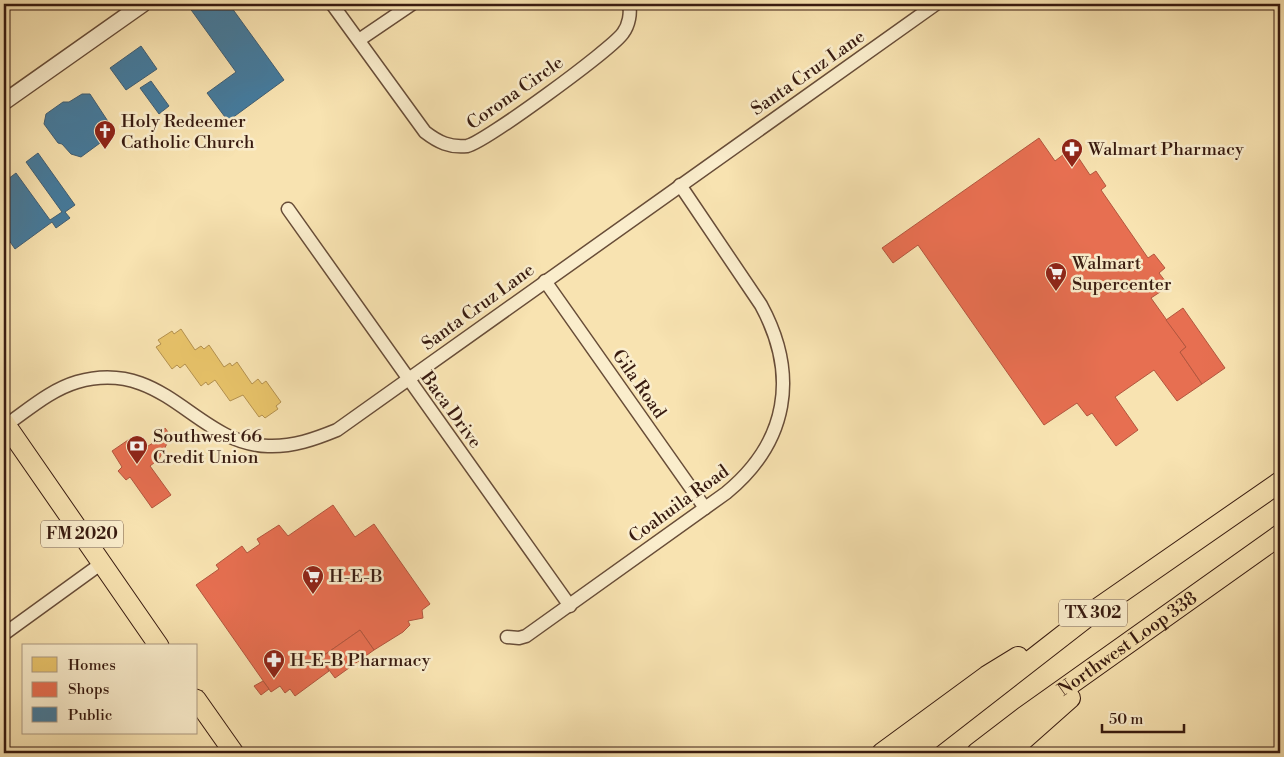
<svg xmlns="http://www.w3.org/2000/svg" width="1284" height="757" font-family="'Libre Bodoni',serif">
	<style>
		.homes { fill: #e9c46a; stroke: #b4914f }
		.shops { fill: #e76f51; stroke: #b2563e }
		.public { fill: #457b9d; stroke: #415e73 }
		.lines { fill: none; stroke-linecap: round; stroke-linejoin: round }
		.minor-casing { stroke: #684d38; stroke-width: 15 }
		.tertiary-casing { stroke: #684d38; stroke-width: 18 }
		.primary-casing { stroke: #381b10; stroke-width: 21 }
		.trunk-casing { stroke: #381b10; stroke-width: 22 }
		.minor { stroke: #faedcc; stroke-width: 12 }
		.tertiary { stroke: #faedcc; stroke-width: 15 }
		.primary { stroke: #f8e3b1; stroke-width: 19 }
		.trunk { stroke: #f8e3b1; stroke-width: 20 }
		.labels { text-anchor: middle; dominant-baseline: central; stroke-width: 5; stroke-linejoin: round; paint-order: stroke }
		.shield { fill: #faedcc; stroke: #725a48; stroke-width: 1 }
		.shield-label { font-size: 16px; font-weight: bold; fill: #381b10 }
		.street-label { font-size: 18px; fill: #381b10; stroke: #faedcc }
		.poi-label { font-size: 18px; fill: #381b10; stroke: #faedcc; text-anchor: start }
	</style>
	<rect width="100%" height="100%" fill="#f8e3b1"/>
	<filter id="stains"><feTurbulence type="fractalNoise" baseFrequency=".004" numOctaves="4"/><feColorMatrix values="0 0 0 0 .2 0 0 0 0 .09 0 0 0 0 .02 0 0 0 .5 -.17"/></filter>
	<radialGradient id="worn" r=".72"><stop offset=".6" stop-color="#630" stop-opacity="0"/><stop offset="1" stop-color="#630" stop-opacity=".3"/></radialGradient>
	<polygon class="homes" points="181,329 195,350 201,346 204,349 209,345 224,367 230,363 232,366 237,362 252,384 258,379 262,384 266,381 281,402 276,406 278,409 265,418 262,415 259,417 243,395 230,401 215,380 208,385 206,382 201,386 185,364 180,368 177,365 172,369 156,347 161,344 158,340 172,331 174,334"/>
	<g class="shops">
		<polygon points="1039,138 1055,161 1072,148 1090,175 1096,171 1106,186 1101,190 1148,258 1154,254 1165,268 1159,273 1169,286 1151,298 1186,347 1180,352 1202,384 1177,401 1154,370 1115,397 1138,430 1116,446 1092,413 1087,416 1077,403 1044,425 918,245 893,263 882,248"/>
		<polygon points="1183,308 1225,368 1202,384 1180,352 1186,347 1166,320"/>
		<polygon points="165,428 171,436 159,459 150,466 171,495 152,508 130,477 126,480 118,471 122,467 112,451 131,438 140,451 156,441"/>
		<polygon points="333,505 355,537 374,524 430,604 422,610 423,618 408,621 410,625 403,632 374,650 360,630 320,658 329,671 295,696 290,689 285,693 280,686 271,692 196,585 219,569 216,565 242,546 247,553 260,544 257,539 279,525 288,536"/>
		<polygon points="360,630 374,650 335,678 320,658"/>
		<polygon points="263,681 269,689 261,695 254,686"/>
	</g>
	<g class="public">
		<polygon points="193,4 229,4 284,80 228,121 207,93 236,72 189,7"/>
		<polygon points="141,46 157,69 126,90 110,68"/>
		<polygon points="151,81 169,106 159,114 140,88"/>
		<polygon points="82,94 90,94 115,132 81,157 71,154 62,144 58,143 44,124 46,114 63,102 69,102"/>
		<polygon points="38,153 75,205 65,212 70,218 56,228 52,222 15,249 4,233 4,182 16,173 50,220 62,212 26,162"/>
	</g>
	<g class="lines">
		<g class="minor-casing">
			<g id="minor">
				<path d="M332,4L425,132C438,142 450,148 467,146C484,143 612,49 623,33C629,25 631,13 629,4"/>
				<polyline points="359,40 412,4"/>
				<polyline points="288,209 570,606"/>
				<polyline points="545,281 705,508"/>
				<path d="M6,425C28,410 50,390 77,382C165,357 195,444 268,446C293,447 315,439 337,430L936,4"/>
				<polyline points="4,634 102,563"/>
				<path d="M507,637L519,638L526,636L726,493C788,442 799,375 761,305L680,185"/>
			</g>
		</g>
		<g class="tertiary-casing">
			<polyline id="tertiary" points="4,102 143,4"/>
		</g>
		<g class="primary-casing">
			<g id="primary">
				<polyline points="4,422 159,646"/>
				<polyline points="196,699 234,753"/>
			</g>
		</g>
		<g class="trunk-casing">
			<g id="trunk">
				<polyline points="882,753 987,676 1018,657"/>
				<polyline points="912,753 1097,609 1280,482"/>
				<path id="s1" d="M977,753L1024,717L1280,535"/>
				<polyline points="1008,753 1070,698"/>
			</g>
		</g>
		<use href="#minor" class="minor"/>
		<use href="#tertiary" class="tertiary"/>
		<use href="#primary" class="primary"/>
		<use href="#trunk" class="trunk"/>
	</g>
	<defs>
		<g id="church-pin" transform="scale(1.125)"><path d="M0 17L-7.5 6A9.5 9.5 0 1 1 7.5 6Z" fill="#8f2418" stroke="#faedcc"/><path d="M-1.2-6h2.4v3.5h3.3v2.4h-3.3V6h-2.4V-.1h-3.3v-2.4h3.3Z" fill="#fff"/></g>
		<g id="pharmacy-pin" transform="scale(1.125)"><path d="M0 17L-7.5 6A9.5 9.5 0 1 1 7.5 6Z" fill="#8f2418" stroke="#faedcc"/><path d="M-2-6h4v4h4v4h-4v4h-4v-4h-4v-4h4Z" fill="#fff"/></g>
		<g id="supermarket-pin" transform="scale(1.125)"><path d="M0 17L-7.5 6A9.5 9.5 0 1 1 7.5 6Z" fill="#8f2418" stroke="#faedcc"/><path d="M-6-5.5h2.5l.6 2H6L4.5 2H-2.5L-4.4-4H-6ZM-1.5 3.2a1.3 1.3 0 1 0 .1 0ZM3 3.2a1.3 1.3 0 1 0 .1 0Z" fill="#fff"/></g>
		<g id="bank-pin" transform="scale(1.125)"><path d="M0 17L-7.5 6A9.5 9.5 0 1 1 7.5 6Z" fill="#8f2418" stroke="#faedcc"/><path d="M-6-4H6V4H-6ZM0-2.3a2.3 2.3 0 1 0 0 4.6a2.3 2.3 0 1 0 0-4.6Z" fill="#fff"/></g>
	</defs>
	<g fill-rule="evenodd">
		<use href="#church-pin" x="105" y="131"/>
		<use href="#pharmacy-pin" x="1072" y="149"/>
		<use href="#supermarket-pin" x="1056" y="273"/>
		<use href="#bank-pin" x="137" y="446"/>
		<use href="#supermarket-pin" x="313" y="576"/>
		<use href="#pharmacy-pin" x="274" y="660"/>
	</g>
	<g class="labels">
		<g class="shield">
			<rect x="41" y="520.5" width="82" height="27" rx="4"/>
			<rect x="1059" y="599.5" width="68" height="27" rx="4"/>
		</g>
		<g class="shield-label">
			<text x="82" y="534">FM 2020</text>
			<text x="1093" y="613">TX 302</text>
		</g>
		<g class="street-label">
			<text transform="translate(808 73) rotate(-35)">Santa Cruz Lane</text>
			<text transform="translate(515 93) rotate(-35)">Corona Circle</text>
			<text transform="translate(478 307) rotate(-36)">Santa Cruz Lane</text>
			<text transform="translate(639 384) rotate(55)">Gila Road</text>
			<text transform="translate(451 410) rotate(54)">Baca Drive</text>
			<text transform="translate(679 504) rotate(-36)">Coahuila Road</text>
			<text stroke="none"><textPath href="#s1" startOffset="186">Northwest Loop 338</textPath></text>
		</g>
		<g class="poi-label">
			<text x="121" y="121">Holy Redeemer<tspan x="121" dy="21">Catholic Church</tspan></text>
			<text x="1088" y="149">Walmart Pharmacy</text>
			<text x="1072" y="263">Walmart<tspan x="1072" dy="21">Supercenter</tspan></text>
			<text x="153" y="436">Southwest 66<tspan x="153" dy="21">Credit Union</tspan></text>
			<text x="329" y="576">H-E-B</text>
			<text x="290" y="660">H-E-B Pharmacy</text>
		</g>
	</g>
	<rect width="1284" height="757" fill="none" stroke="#f8e3b1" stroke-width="20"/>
	<rect x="5" y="5" width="1274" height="747" fill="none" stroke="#381b10" stroke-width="2.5"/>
	<rect x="10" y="10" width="1264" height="737" fill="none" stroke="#381b10"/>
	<rect x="22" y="644" width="175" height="90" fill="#faedcc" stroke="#ac9981"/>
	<rect x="32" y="657" width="25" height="15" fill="#e9c46a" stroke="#ac9981"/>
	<text x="68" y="670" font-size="15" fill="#381b10">Homes</text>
	<rect x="32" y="682" width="25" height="15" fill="#e76f51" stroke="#ac9981"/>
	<text x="68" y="694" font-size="15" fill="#381b10">Shops</text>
	<rect x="32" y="707" width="25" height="15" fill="#457b9d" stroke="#ac9981"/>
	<text x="68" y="720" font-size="15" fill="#381b10">Public</text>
	<path d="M1102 724v8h82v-8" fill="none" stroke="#381b10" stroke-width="2.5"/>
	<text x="1109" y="724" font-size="15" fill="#381b10" stroke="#faedcc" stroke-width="4" paint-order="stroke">50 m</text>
	<rect width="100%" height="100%" filter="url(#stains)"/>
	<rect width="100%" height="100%" fill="url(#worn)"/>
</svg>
